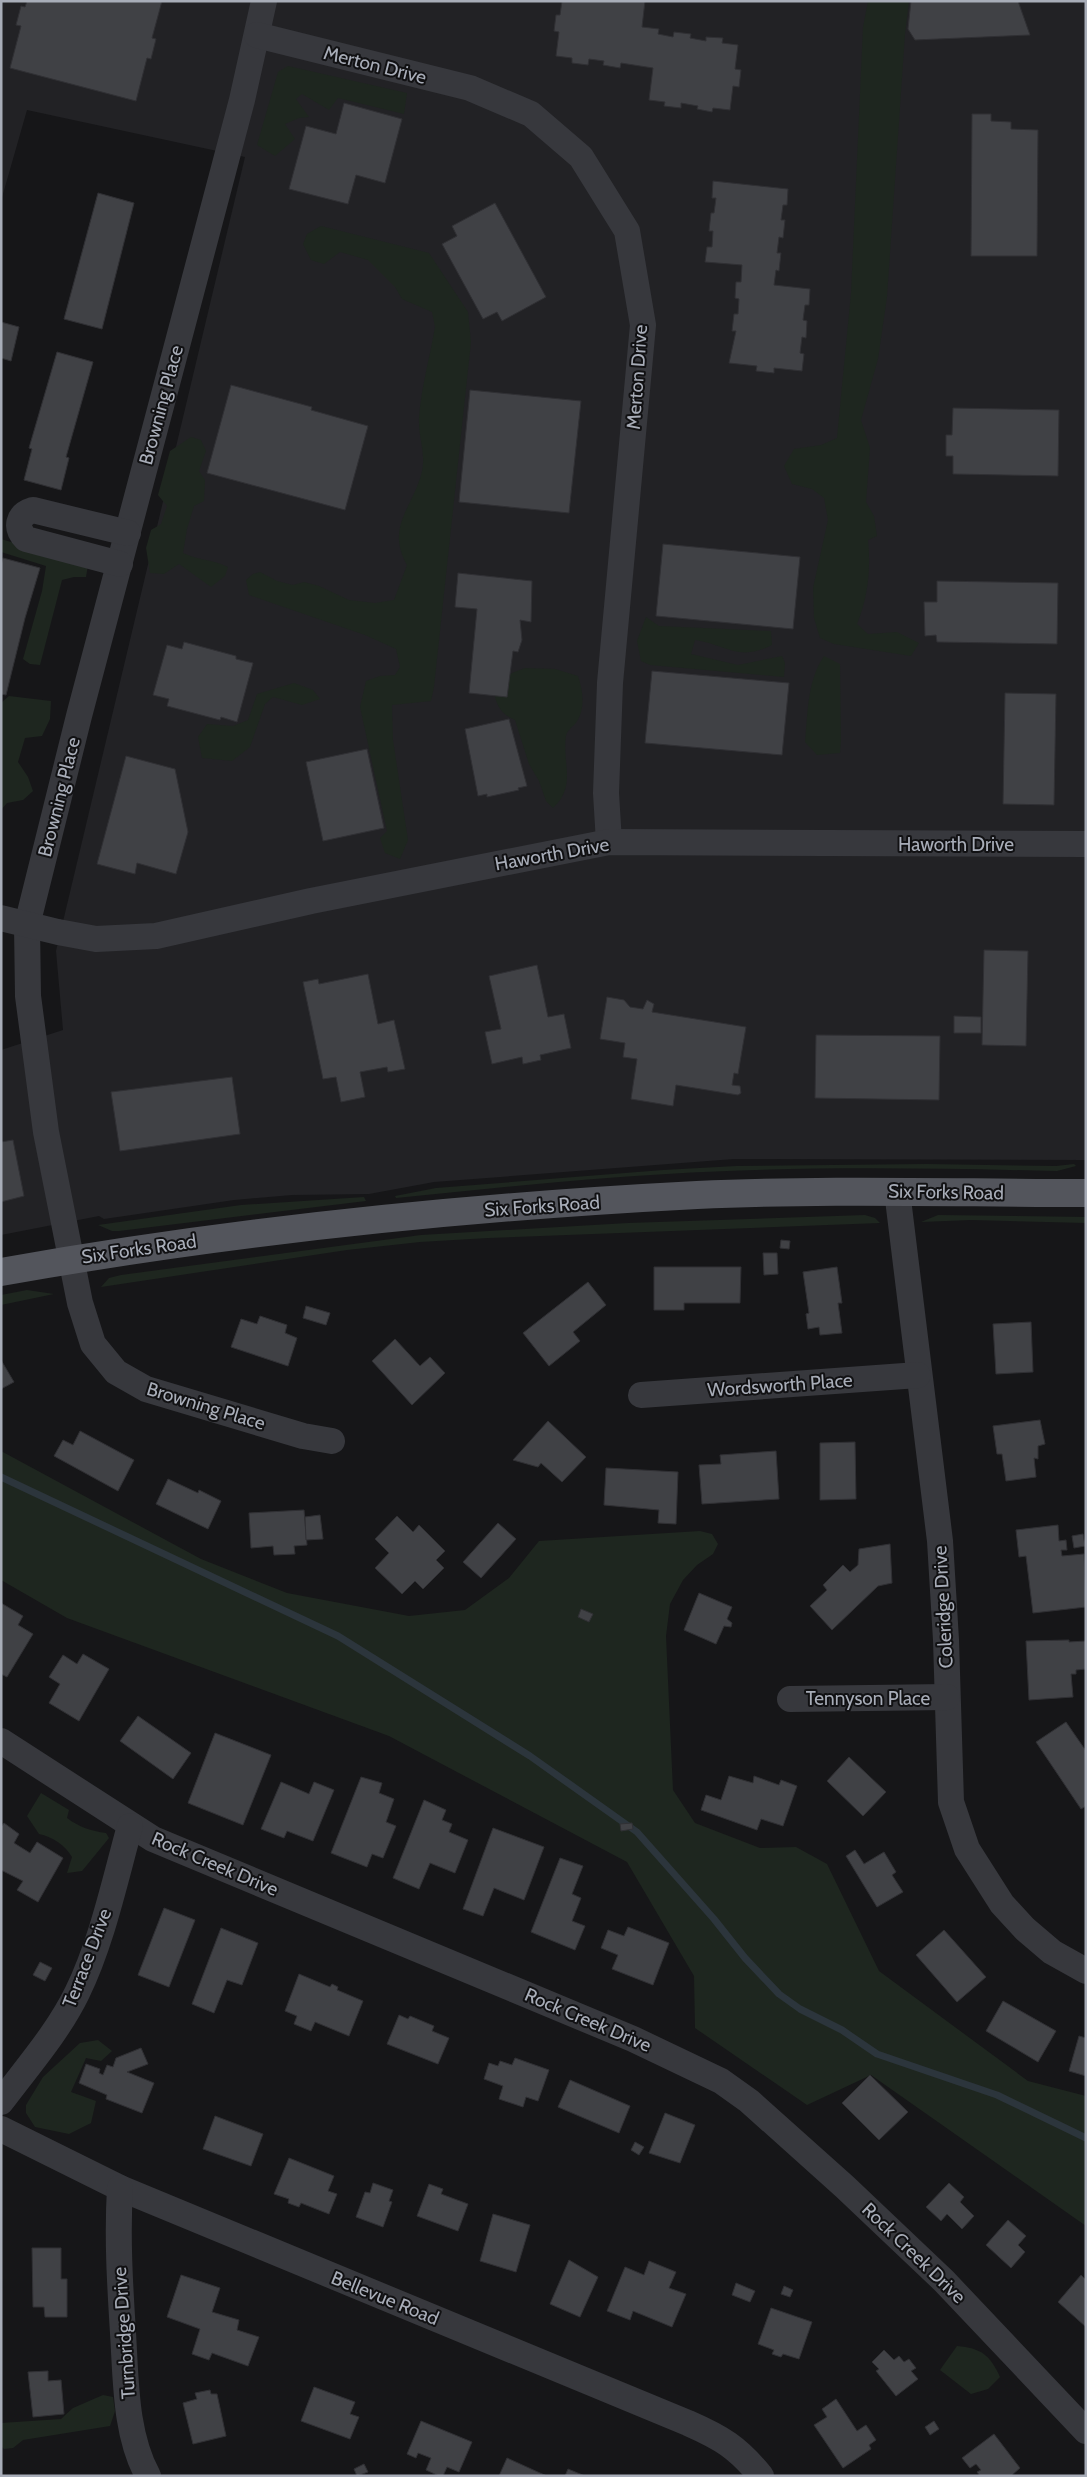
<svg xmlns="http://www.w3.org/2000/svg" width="1087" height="2477" font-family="Cabin,sans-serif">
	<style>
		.built { fill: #222225 }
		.green { fill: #1e261f }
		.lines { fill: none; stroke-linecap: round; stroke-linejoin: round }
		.stream { stroke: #2c353c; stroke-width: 7 }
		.building { fill: #404145; stroke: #303034 }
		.minor { stroke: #37383d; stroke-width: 26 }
		.major { stroke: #53555c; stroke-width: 28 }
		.labels { text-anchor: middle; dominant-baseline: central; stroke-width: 4; stroke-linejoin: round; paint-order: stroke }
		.street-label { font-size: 19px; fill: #a8adb8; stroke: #111113 }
	</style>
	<rect width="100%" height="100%" fill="#161618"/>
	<polygon class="built" points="1,1 1086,1 1086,1160 734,1159 434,1182 369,1194 292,1195 234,1200 104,1219 99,1216 1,1235 1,1050 63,1030 56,951 245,157 27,110 1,201"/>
	<g class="green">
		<path d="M868,1H909L905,34L887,297L878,359L861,420L870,448L866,502L874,516L877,536L868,540C871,569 868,598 857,624L868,634L897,632L919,643L911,656L834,644L820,638L814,618L813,588L828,520L824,498L812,489L792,484L784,466L794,449L821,445L837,438L851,293L863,27Z"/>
		<polygon points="288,66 407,93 404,114 338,98 329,110 302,94 296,99 309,117 299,118 285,124 295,139 275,156 257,145 278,72"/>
		<path d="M321,226L429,253L468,312L471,342L434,687L431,701L392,705L393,740L408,840L400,859L385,853L380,838L387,831L360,707L366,681L380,676L395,675L400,667L396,649L365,635L249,595L246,580L253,574L260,572L277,581L293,585L304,582L319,586L349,600L375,603L394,600L407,565C385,526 414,507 422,471C426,453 418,436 419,418C421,388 430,357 435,327L432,312L402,299L395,287L368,260L340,252L324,264L311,260L303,244L307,234Z"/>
		<path d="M191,437L201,440L206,451L199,471L205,480L204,501L194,506L187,529L183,553C198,560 214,560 228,567L225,576L211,587L179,564L164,574L150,573L146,548L151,530L161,524L167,506L158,495L170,451Z"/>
		<polygon points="1,539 88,565 86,577 74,577 62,580 40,665 30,664 23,659 42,591 46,566 1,552"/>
		<path d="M646,617L659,626L771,631L772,645C738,662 728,645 695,640L691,654L738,665L782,656L785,663L784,677L650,665L641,661L637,641Z"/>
		<path d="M824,656L840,664L841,741L840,753L817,755L805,742C808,713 807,681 824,656Z"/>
		<path d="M525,668L555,669L578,676C583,691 586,710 575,724C571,728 567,731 566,736C562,763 577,786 553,808L546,801L539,781L529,764L515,720C499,713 496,704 493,687L512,673Z"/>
		<polygon points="294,683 313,690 320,699 302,705 273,697 265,704 250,747 232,761 202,758 198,737 207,724 233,726 248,720 257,694"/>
		<polygon points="9,696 51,701 50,719 42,736 25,738 18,762 28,777 33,791 23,800 7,803 1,810 1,703"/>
		<path d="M927,1164L1056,1166L1074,1164L1076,1166L1057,1171C927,1168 797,1166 667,1174C577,1179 486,1189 396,1198L395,1196L436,1188L663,1170L736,1166Z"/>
		<polygon points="364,1197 366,1201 119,1231 112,1231 98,1225 241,1205"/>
		<polygon points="865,1215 875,1218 880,1223 488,1238 420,1242 347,1250 101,1287 109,1278 121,1275 421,1235 628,1223"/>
		<polygon points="938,1215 1086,1217 1086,1223 971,1220 921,1222"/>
		<polygon points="27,1290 54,1294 1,1305 1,1295"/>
		<polygon points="1,1451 201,1559 287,1593 409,1616 465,1610 509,1578 539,1541 700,1531 712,1534 718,1544 713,1554 697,1565 683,1580 670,1604 666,1636 673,1790 695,1823 760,1848 796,1847 827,1864 879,1971 1028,2081 1086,2096 1086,2226 871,2075 807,2105 695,2028 694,1976 627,1862 389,1736 67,1618 1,1580"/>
		<path d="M41,1793L69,1810L67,1818C79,1827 91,1831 106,1833L109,1838L82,1871L67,1873L72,1857C65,1845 53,1837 39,1834L27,1816Z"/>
		<polygon points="98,2040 112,2051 101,2061 86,2058 71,2092 96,2101 91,2123 69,2134 35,2127 26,2113 26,2105 43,2077 80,2043"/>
		<path d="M957,2346C981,2348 990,2355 1000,2377L988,2389L971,2394L940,2370Z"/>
		<polygon points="103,2395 113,2397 115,2411 110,2426 23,2440 13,2448 4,2449 1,2446 1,2423 61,2419 73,2408"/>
	</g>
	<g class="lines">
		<polyline class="stream" points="1,1477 338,1636 530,1756 637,1832 714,1919 745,1958 779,1994 800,2009 842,2030 877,2054 997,2095 1086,2138"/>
	</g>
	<g class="building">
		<polygon points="27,1 162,1 152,38 156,39 151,59 147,58 136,101 10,68 21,26 16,25 21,6 25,7"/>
		<polygon points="562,1 645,1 642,27 659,29 658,34 673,37 674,32 691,34 690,38 706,41 706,37 723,38 722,43 738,45 735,69 741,70 739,87 733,86 730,110 713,108 712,112 697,109 698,106 681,103 681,108 664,106 665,102 649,100 653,68 621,63 620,68 603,65 604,61 589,59 588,65 572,63 572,58 556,56 559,32 554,31 556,15 560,15"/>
		<polygon points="911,1 1018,1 1030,35 915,40 908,29"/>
		<polygon points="344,103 402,119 385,183 356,175 348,204 289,189 306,126 336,134"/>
		<polygon points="972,114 991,114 991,121 1011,122 1011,129 1038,130 1037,256 971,256"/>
		<polygon points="713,181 788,189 787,205 783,205 781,220 785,220 783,238 779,237 777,253 781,253 779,271 776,270 774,285 810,289 809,305 805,305 803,320 807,321 806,338 802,337 800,353 804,354 802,371 774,368 774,373 756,371 757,366 729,363 736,331 732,331 734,314 738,314 739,299 735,298 736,282 741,282 742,265 705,262 707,247 712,247 713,231 709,231 711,213 714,213 716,198 712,198"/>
		<polygon points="98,193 134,203 102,329 64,319"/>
		<polygon points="495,203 546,297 502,321 497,312 483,319 442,244 457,236 452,226"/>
		<polygon points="1,322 19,327 11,361 1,358"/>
		<polygon points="57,352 93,362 66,457 69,458 61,490 24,480 32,449 29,448"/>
		<polygon points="231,385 312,407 311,410 368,426 345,510 207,473"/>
		<polygon points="470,390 581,401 569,513 459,502"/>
		<polygon points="953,408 1059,410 1058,476 953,474 953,456 946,456 946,435 952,435"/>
		<polygon points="663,544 800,557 793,629 656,616"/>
		<polygon points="3,558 40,568 25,618 6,695 1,694 1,565"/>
		<polygon points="458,573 532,581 531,622 520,620 522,640 518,652 513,651 507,697 469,693 477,609 455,607"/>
		<polygon points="937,581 1058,583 1057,644 937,642 936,635 925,636 924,602 937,602"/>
		<polygon points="184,642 236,656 236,659 253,663 237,722 221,717 220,720 167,706 169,699 153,695 167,645 182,649"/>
		<polygon points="652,671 789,683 782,755 645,743"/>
		<polygon points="1005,693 1056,694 1054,805 1003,804"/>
		<polygon points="509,719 527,786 518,788 519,790 487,797 487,794 478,796 465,729"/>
		<polygon points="367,749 384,828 323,841 306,762"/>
		<polygon points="126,756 175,769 188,832 176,874 137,863 135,874 97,864"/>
		<polygon points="984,950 1028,951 1026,1046 982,1045"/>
		<polygon points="537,965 548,1017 564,1014 571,1048 540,1055 541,1060 523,1064 522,1057 492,1064 485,1032 501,1029 489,976"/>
		<polygon points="368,974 378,1024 394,1020 405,1069 388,1072 387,1067 360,1072 365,1097 341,1102 336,1077 323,1079 303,982 318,979 319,984"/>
		<polygon points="607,997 624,1000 630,1007 643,1009 647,1000 654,1004 652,1012 746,1027 738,1074 734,1073 732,1085 740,1086 741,1093 738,1095 676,1085 673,1106 631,1099 637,1059 623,1057 625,1043 600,1039"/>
		<polygon points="954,1016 981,1017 981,1033 954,1033"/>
		<polygon points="816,1035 940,1036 939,1100 815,1098"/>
		<polygon points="232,1077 240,1134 120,1151 111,1092"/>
		<polygon points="13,1140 24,1196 1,1202 1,1142"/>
		<polygon points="781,1240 790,1241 789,1249 780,1248"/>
		<polygon points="763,1253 777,1253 778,1274 764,1275"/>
		<polygon points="654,1267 741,1267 740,1303 684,1303 684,1310 654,1310"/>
		<polygon points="837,1267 842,1303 838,1303 842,1333 820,1335 819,1327 808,1329 806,1314 809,1313 803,1272"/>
		<polygon points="588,1282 606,1305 573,1332 580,1341 549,1366 523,1333"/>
		<polygon points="306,1306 330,1313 326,1325 303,1318"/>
		<polygon points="260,1316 287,1325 285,1333 297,1338 288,1366 231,1347 241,1319 257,1324"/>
		<polygon points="1031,1322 1033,1372 996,1374 993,1324"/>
		<polygon points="395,1339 420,1366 430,1357 445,1373 412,1405 372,1361"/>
		<polygon points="1,1360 14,1382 1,1389"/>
		<polygon points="1040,1420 1045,1444 1038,1446 1038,1459 1034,1458 1036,1477 1006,1481 1002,1454 997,1454 993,1426"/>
		<polygon points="548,1421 586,1457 562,1482 541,1463 538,1467 513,1460"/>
		<polygon points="80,1431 134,1460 118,1491 54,1456 63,1440 73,1445"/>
		<polygon points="855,1442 856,1499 820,1500 820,1443"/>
		<polygon points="776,1451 779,1499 702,1504 699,1465 721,1464 720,1455"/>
		<polygon points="606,1468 678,1472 676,1524 658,1523 659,1510 604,1505"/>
		<polygon points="168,1479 198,1493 199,1490 221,1501 208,1529 156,1504"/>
		<polygon points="304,1510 307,1545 294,1546 295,1554 274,1555 273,1546 251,1548 249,1513"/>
		<polygon points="320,1515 323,1539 306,1540 305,1517"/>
		<polygon points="397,1516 413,1532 419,1525 445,1551 436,1560 444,1568 423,1589 415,1581 402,1594 375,1568 389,1553 375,1539"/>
		<polygon points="498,1523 516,1539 481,1578 463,1562"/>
		<polygon points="1058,1525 1059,1541 1066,1540 1067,1550 1061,1550 1062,1556 1084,1554 1086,1607 1033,1613 1026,1556 1019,1557 1016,1530"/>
		<polygon points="1083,1534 1085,1546 1074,1548 1072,1536"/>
		<polygon points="890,1544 892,1583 878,1586 832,1630 810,1606 827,1590 823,1585 843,1565 850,1572 858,1565 859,1549"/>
		<polygon points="699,1593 732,1607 727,1619 732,1623 731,1627 724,1626 716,1644 684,1630"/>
		<polygon points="1,1603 23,1616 18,1625 33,1634 7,1677 1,1674"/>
		<polygon points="581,1609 593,1614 589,1622 578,1617"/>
		<polygon points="1069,1640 1069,1642 1086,1641 1086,1669 1076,1670 1076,1674 1071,1674 1073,1697 1029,1700 1026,1641"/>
		<polygon points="83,1654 109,1669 79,1721 49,1703 60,1684 49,1677 63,1655 77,1664"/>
		<polygon points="138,1716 191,1753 173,1779 120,1741"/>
		<polygon points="1066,1722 1086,1751 1086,1806 1081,1809 1036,1742"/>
		<polygon points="215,1733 271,1755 243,1825 188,1803"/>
		<polygon points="849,1757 886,1792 863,1816 827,1781"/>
		<polygon points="729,1776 753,1783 754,1776 779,1785 781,1780 797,1786 783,1826 761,1819 757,1830 701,1810 706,1795 721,1800"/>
		<polygon points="361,1777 382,1783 379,1793 394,1799 386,1822 396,1826 383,1858 372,1854 367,1867 331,1853"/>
		<polygon points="281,1782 309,1794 314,1782 334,1790 313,1841 287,1831 284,1838 261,1829"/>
		<polygon points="424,1800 446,1810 442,1820 452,1824 449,1832 468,1840 455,1873 430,1863 419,1889 393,1878"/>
		<polygon points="4,1823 19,1834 14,1843 30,1853 37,1842 63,1858 38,1902 17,1890 23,1881 1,1870 1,1827"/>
		<polygon points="632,1823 633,1829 621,1831 620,1824"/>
		<polygon points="493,1828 544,1847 524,1900 494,1888 483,1916 463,1909"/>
		<polygon points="855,1850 864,1864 884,1852 896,1872 892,1875 903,1892 877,1907 846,1856"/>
		<polygon points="560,1858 583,1866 572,1894 581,1898 572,1921 585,1926 575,1950 531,1932"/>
		<polygon points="164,1908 195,1920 169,1987 138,1975"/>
		<polygon points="628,1927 669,1943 653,1985 612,1969 618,1955 601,1948 608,1930 624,1936"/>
		<polygon points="221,1928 258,1943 242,1985 227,1980 214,2013 192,2004"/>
		<polygon points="944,1930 986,1977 957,2002 916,1955"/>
		<polygon points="40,1962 52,1968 45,1981 33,1975"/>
		<polygon points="299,1974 330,1987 332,1984 338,1987 337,1990 363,2001 349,2036 315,2022 311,2031 294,2024 297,2016 285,2011"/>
		<polygon points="1003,2001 1056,2031 1038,2062 986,2031"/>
		<polygon points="399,2015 408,2019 410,2016 434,2026 432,2031 449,2038 438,2064 387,2044"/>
		<polygon points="1079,2036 1086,2038 1086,2076 1069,2071"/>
		<polygon points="141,2048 148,2064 127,2072 154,2083 142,2113 106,2099 107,2095 79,2083 86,2064 100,2069 99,2073 103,2075 107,2065 113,2067 116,2058"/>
		<polygon points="515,2058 549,2070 538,2101 526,2097 523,2107 499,2099 503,2086 484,2079 489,2063 498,2066 500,2061 512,2065"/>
		<polygon points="870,2075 908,2112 879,2140 842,2103"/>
		<polygon points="570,2080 630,2106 619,2133 558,2107"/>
		<polygon points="665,2113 695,2125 680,2163 649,2153"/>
		<polygon points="215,2116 263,2134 251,2166 203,2149"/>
		<polygon points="635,2142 644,2147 639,2155 631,2150"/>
		<polygon points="289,2158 334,2176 328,2191 337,2194 329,2214 301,2203 299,2207 288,2203 289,2199 274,2194"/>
		<polygon points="373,2183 393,2190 389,2201 392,2202 383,2227 356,2217 365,2192 370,2193"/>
		<polygon points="949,2183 964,2197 960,2202 974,2216 962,2229 947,2214 941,2221 926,2207"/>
		<polygon points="429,2184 443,2189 441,2194 468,2204 458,2231 417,2216"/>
		<polygon points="493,2214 530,2225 516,2272 480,2261"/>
		<polygon points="1008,2220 1026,2236 1018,2245 1025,2252 1011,2268 986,2245"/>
		<polygon points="32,2248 61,2248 61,2279 67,2279 67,2317 45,2317 44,2307 33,2307"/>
		<polygon points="569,2260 598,2277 580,2317 550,2304"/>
		<polygon points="649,2261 676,2272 669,2288 686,2294 672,2327 633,2311 630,2320 607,2311 625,2267 644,2275"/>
		<polygon points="181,2275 220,2288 212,2312 239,2320 237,2330 259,2337 248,2366 212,2353 209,2360 192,2354 200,2329 167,2317"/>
		<polygon points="1081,2275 1086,2280 1086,2327 1058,2302"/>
		<polygon points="736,2283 755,2291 750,2302 732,2295"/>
		<polygon points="784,2286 793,2290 790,2297 781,2294"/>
		<polygon points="771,2308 812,2322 799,2359 783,2354 781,2357 772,2354 774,2350 758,2344"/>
		<polygon points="884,2350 894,2360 899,2356 904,2362 909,2359 916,2368 911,2371 918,2379 896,2396 876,2371 879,2369 872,2362"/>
		<polygon points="48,2371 48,2381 61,2380 64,2414 33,2417 28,2372"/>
		<polygon points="314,2387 355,2402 350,2414 359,2417 350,2439 301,2421"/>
		<polygon points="210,2390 211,2394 217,2394 226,2436 193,2444 183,2403 197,2399 195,2393"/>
		<polygon points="836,2399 857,2431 866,2425 876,2440 869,2445 871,2449 843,2468 814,2425 827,2417 822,2409"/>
		<polygon points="421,2421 472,2442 459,2472 447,2467 443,2476 439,2476 426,2470 431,2458 418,2453 416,2458 407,2454"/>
		<polygon points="934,2421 939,2429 930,2435 925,2427"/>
		<polygon points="994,2434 1020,2468 1011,2476 980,2476 977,2472 981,2470 976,2464 970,2468 962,2458"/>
		<polygon points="507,2458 540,2473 547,2476 499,2476"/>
		<polygon points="364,2464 368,2472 357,2476 354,2469"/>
		<polygon points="568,2469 585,2476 565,2476"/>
	</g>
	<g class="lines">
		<g class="minor">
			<polyline points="264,1 242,100 79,716 27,925 28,996 46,1132 80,1303 93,1344 116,1372 146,1389 303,1436 332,1441"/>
			<polyline points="257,35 470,88 531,114 581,157 627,231 643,325 610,683 606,793 609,842"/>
			<path d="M120,564L26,539C15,528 17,515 33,510L128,533"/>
			<polyline points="1,918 58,932 96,939 156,936 311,901 609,842 1086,844"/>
			<polyline points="897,1191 940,1541 946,1640 951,1802 967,1849 1002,1904 1025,1929 1052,1952 1086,1971"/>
			<polyline points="641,1395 918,1375"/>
			<polyline points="790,1699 947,1697"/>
			<polyline points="1,1741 153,1839 633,2039 721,2081 749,2101 845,2187 944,2281 1086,2431"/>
			<path d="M1,2102C28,2066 58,2032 77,1993C102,1942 115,1880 130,1826"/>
			<path d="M1,2129L120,2188L688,2423C722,2438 737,2447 761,2476"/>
			<path d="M120,2188C117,2237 120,2285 123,2333C126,2380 125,2434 148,2476"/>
		</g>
		<path class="major" d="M1,1272C231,1231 464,1207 697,1195C827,1189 956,1193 1086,1193"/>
	</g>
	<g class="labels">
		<g class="street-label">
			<text transform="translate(375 65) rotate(14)">Merton Drive</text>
			<text transform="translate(637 377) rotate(-86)">Merton Drive</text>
			<text transform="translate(161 405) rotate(-75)">Browning Place</text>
			<text transform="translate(59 797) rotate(-76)">Browning Place</text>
			<text x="956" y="844">Haworth Drive</text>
			<text transform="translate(552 854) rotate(-10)">Haworth Drive</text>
			<text transform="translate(946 1192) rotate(1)">Six Forks Road</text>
			<text transform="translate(542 1206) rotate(-4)">Six Forks Road</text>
			<text transform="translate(139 1249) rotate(-8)">Six Forks Road</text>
			<text transform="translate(780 1385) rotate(-4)">Wordsworth Place</text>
			<text transform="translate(206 1406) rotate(17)">Browning Place</text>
			<text transform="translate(943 1607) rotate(-93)">Coleridge Drive</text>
			<text x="868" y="1698">Tennyson Place</text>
			<text transform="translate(215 1864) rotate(23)">Rock Creek Drive</text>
			<text transform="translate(87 1958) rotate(-69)">Terrace Drive</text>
			<text transform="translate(588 2020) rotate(23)">Rock Creek Drive</text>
			<text transform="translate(914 2253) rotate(44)">Rock Creek Drive</text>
			<text transform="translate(385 2298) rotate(22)">Bellevue Road</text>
			<text transform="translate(124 2333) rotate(-94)">Turnbridge Drive</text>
		</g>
	</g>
	<rect width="1087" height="2477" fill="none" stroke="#a8adb8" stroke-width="5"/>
</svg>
